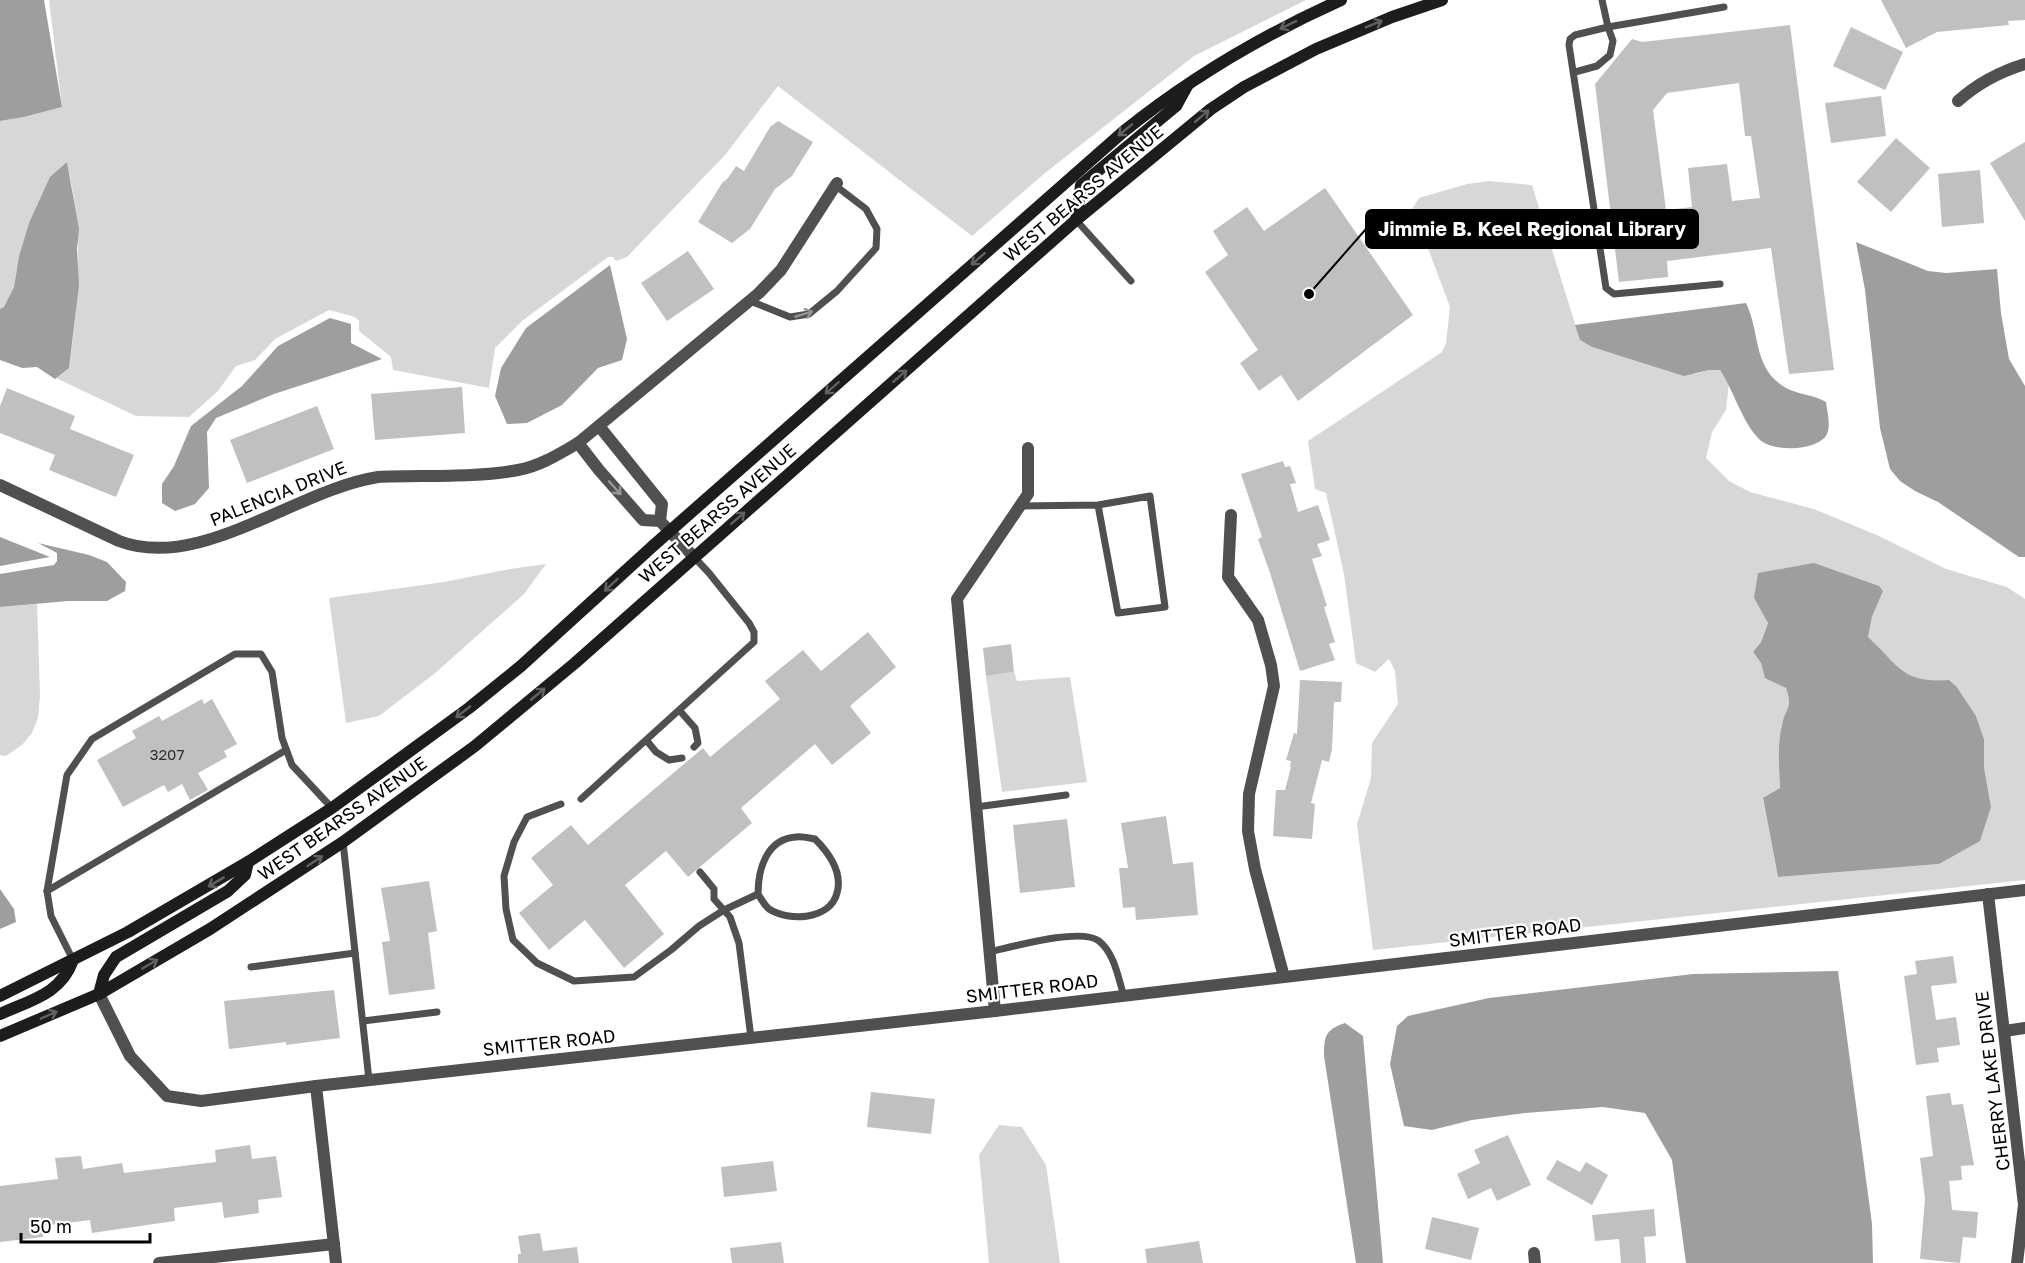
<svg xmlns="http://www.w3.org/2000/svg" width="2025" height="1263" font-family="'Golos Text',sans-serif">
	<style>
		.green { fill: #d7d7d7; fill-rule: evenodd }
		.water { fill: #9e9e9e }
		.building { fill: #c0c0c0; fill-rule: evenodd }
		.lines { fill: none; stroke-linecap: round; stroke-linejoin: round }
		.service { stroke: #505050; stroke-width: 7 }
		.minor { stroke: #505050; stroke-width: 12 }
		.tertiary { stroke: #505050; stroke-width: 12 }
		.secondary { stroke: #1d1d1d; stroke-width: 12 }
		.oneway { stroke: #616161 }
		.oneway2 { stroke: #969696 }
		.labels { text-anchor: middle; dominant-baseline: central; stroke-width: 4.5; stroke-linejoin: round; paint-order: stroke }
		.number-label { font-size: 15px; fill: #303030 }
		.street-label { font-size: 18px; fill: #000; stroke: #fff }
		.leader { fill: none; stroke: #000; stroke-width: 2 }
		.callout-dot { fill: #000; stroke: #fff; stroke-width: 2 }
		.callout { fill: #000; stroke: #000; stroke-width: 2 }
		.callout-label { font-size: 20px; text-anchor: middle; font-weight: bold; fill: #fff }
	</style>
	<rect width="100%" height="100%" fill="#fff"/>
	<g class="green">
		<path d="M49,0H1306L1194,56L1045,173L972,236L778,86L725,155L627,257L616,261L613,257H608L522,321L495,348L489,388L393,370L391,357L359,331V321L355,317L329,310L275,339L255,360L236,366L218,391L189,417L136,416L56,378L69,368C79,296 84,233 67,163L29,223L19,256L14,287L4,308L0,309V121L24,117L62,107Z"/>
		<path d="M1489,181L1532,185L1580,340L1592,347L1635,360L1695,374L1709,370H1720L1729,383L1726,410L1712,432L1706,458L1729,481L1750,492L1814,509L1879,536L1946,569L2007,587L2025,599V880L1373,950L1357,824L1371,778L1372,743L1398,704L1395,671L1389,659L1375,672L1356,663L1344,574L1326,493L1315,489L1308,441L1442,352L1446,343L1450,307L1429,251L1408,216L1419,198L1467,184ZM1883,591L1872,617L1868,637C1900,666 1901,683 1949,680L1957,687L1976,716L1984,739V767L1991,807L1939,864L1778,877L1763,799L1780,788C1779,767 1777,745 1782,725C1786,705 1793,710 1786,688L1765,677L1761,663L1753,652L1761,642L1768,622L1754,598Z"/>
		<polygon points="546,564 524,594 434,674 379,716 346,723 329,598 444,582 510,569"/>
		<polygon points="37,604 40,696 38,718 32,733 22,745 6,756 0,755 0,607"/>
		<polygon points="1014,672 1017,681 1070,677 1087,782 1002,792 986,676"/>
		<polygon points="999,1125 1022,1127 1046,1165 1060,1263 989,1263 979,1155"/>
	</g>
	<g class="water">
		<polygon points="0,0 44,0 62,107 24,117 0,121"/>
		<polygon points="67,162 79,229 77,249 79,285 69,368 55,379 37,367 22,368 0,360 0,309 4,307 14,287 19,256 29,223 50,177"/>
		<polygon points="1856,242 1928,271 1946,273 1997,269 2001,313 2009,359 2025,386 2025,557 2019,557 1938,502 1915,491 1900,481 1890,469 1880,428 1865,290"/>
		<polygon points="610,265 627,339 622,360 598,368 562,405 527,423 507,424 495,396 501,368 526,328"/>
		<path d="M1746,303C1761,334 1752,368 1786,388C1799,395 1813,394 1826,402C1827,411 1831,425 1827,434C1818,452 1771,452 1759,439C1741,420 1734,391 1720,370H1709L1684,376L1592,347L1580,340L1575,325Z"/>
		<polygon points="330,318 351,324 351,343 382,359 274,394 216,418 207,432 209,488 195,504 175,511 162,503 162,484 174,466 191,426 242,386 278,346"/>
		<polygon points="0,537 50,557 0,566"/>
		<polygon points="38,543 89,555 107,562 126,582 125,591 107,601 68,601 0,607 0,574 54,565 57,561 57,553"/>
		<path d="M1814,563L1879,586L1883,591L1872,617L1868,637C1900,666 1901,683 1949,680L1957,687L1976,716L1984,739V767L1991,807L1980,841L1939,864L1778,877L1763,798L1780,788C1779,767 1777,745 1782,725C1786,705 1793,710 1786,688L1765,678L1761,663L1753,652L1761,642L1768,623L1754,598L1758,573Z"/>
		<polygon points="0,889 14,909 16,922 0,929"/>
		<polygon points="1838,971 1872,1224 1873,1263 1686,1263 1672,1160 1645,1113 1603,1107 1525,1113 1472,1120 1432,1130 1404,1126 1390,1064 1397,1026 1408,1016 1489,998 1693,974"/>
		<path d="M1345,1023L1363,1036L1383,1263H1356L1324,1056C1324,1036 1325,1030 1345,1023Z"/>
	</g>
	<g class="building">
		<polygon points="1881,0 2025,0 2025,20 2008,21 2009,25 1937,32 1906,48"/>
		<path d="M1790,25L1834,370L1789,374L1771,248L1667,261L1668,277L1619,282L1595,84L1632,39L1642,42ZM1739,83L1745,136H1751L1760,198L1732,201L1727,164L1688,168L1692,207L1666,210L1653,110L1667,93Z"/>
		<polygon points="1851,27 1903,52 1885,90 1833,66"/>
		<polygon points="1881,96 1886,136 1831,143 1825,103"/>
		<polygon points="778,121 813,142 792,176 775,189 750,229 732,243 698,222 722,183 728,178 736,166 744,171 770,127"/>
		<polygon points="1896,138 1930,168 1891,212 1857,182"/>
		<polygon points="2025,142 2025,221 1990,163"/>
		<polygon points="1980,170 1984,223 1942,227 1938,174"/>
		<polygon points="1325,188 1413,315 1298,401 1281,375 1259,391 1240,363 1258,350 1205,272 1228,255 1213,231 1247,207 1264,231"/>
		<polygon points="688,251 714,289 667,321 641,283"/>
		<polygon points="462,387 465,433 375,440 371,394"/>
		<polygon points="7,388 75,416 70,429 134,455 116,497 49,470 55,455 0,433 0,406"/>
		<polygon points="317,406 334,449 247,483 230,440"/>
		<polygon points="1283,461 1285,467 1290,466 1296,483 1290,484 1298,512 1318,505 1330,540 1317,544 1322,556 1312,559 1327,606 1324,607 1335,642 1329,644 1335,660 1300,671 1270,573 1258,539 1262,537 1241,474"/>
		<polygon points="868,632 896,667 850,706 871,733 832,765 815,744 741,808 752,823 688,877 666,851 625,885 664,934 624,968 585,920 549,950 519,913 553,885 531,858 571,825 588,845 703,748 710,757 780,699 765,681 803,650 821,671"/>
		<polygon points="1011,644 1014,672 986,676 983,648"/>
		<polygon points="1300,680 1342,682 1341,702 1334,702 1332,749 1329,762 1322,760 1311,803 1315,804 1312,839 1273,836 1276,790 1285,790 1291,767 1290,767 1291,761 1286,760 1294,733 1297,734"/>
		<polygon points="202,699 204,704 212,699 237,744 224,751 227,757 198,773 208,790 190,800 182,784 168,792 164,785 123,807 97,760 136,738 132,731 159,716 162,721"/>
		<polygon points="1166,816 1173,864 1193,862 1198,915 1136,920 1135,907 1123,908 1119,868 1128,868 1121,823"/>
		<polygon points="1067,819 1075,887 1020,893 1013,825"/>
		<polygon points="429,881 437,931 428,933 435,989 389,995 382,942 390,941 381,888"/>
		<polygon points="1953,956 1957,983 1931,986 1936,1020 1956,1017 1960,1045 1937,1048 1939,1062 1916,1065 1904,976 1917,974 1915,961"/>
		<polygon points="334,990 340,1038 286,1045 286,1042 229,1049 224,1001"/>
		<polygon points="871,1092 935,1099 931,1134 867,1127"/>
		<polygon points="1950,1093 1952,1105 1963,1104 1974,1165 1961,1166 1962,1180 1949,1181 1952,1210 1978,1212 1976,1238 1963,1237 1960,1263 1920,1259 1925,1199 1920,1158 1933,1156 1926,1096"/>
		<polygon points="1508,1135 1531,1185 1497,1201 1491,1188 1468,1199 1457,1174 1480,1163 1474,1150"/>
		<polygon points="250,1145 252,1159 276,1156 282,1197 258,1200 259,1213 224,1218 222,1202 174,1208 175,1221 92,1233 90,1220 42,1226 43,1237 0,1242 0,1186 58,1179 55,1158 81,1156 83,1169 122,1163 124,1173 216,1162 215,1150"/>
		<polygon points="1557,1160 1580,1172 1586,1162 1608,1175 1592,1205 1546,1179"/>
		<polygon points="773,1161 777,1191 724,1197 721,1167"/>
		<polygon points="1654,1209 1656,1236 1644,1237 1646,1263 1621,1263 1619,1239 1595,1241 1592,1215"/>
		<polygon points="1432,1217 1479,1228 1471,1260 1425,1249"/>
		<polygon points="540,1233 543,1251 577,1247 579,1263 518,1263 518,1254 521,1254 518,1236"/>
		<polygon points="1199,1241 1203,1263 1147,1263 1145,1249"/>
		<polygon points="781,1242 784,1263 732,1263 730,1248"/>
	</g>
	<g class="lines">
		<g class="service">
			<polyline points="1602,0 1608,27 1575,35 1570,39 1569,45 1606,288 1614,294 1720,284"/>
			<polyline points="1575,72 1597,66 1610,55 1613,41 1608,27 1724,7"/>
			<polyline points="1076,220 1131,281"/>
			<polyline points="750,301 790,317 809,314 837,291 876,248 877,229 866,209 836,186"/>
			<polyline points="1020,506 1098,505 1118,613 1165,607 1150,496 1098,505"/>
			<polyline points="680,711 695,728 698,743 694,747"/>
			<polyline points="647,741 656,752 669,760 682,758"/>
			<polyline points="581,799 754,642 754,632 749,623 709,573 694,557"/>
			<path d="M561,804L527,817L514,842L504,876L506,909L513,940L537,963L574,981L634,977L671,950L699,926L724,910L758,894C761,899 765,906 769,909C789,922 830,920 837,893C843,872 828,852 815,839C809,838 802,836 796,837C766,839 758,870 758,894"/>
			<polyline points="976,807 1066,795"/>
			<polyline points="343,842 369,1080"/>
			<polyline points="700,872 714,889 714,899 730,917 739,943 751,1038"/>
			<polyline points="47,891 286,750"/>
			<path d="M989,952C1012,947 1081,927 1099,941C1115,954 1118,978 1124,996"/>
			<polyline points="73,960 51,916 47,891 67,775 92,739 235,654 261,654 272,672 282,738 292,765 332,808"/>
			<polyline points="251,967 355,953"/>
			<polyline points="363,1021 437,1012"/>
		</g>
		<g class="minor">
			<path d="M1958,101C1978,83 1999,72 2025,64"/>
			<polyline points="599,426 662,504 660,521"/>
			<polyline points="578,443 599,470 643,520 660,521 694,557"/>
			<path d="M0,485L119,541C200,572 295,490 378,477C421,475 476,478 518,470C540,466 559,454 578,443L759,293L781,270L837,183"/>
			<polyline points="1231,515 1228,577 1258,620 1271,665 1274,686 1249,794 1248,831 1255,869 1284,977"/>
			<polyline points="1988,894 2024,1205 2017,1263"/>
			<polyline points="995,1011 957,599 1028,494 1028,448"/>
			<polyline points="2005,1031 2025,1028"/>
			<polyline points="316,1086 336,1263"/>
			<polyline points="1534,1253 1535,1263"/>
			<polyline points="159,1263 334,1244"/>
		</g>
		<polyline class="tertiary" points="99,994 130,1056 167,1096 201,1101 316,1086 995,1011 2025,890"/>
		<g class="secondary">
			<polyline points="1076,220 1081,185 1176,106 1187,86"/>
			<polyline points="99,994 104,975 116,957 228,891 245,875 248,862"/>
			<path d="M0,996L128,932L248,862L332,808L469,708L521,666L654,545L1123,132C1190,78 1263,35 1341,0"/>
			<path d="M0,1014C31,1000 61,994 73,960"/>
			<polyline points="0,1036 99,994 210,929 343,842 475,746 575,663 1076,220 1211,109 1244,87 1316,49 1392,17 1442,0"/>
		</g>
	</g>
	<defs><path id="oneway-shaft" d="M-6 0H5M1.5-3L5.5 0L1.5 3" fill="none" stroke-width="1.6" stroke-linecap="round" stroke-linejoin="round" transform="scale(1.5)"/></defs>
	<g class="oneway">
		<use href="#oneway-shaft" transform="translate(1374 24) rotate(-22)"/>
		<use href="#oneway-shaft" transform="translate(1288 25) rotate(154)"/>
		<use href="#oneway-shaft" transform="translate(1202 116) rotate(-40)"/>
		<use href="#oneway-shaft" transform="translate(1125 130) rotate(141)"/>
		<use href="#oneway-shaft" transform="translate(978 259) rotate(139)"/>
		<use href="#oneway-shaft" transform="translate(900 376) rotate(-41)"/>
		<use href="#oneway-shaft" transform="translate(832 388) rotate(139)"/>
		<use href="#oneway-shaft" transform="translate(738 518) rotate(-41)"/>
		<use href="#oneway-shaft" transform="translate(611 585) rotate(137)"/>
		<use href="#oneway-shaft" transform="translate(538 694) rotate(-40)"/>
		<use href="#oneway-shaft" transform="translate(463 712) rotate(142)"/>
		<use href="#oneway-shaft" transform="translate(315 861) rotate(-33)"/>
		<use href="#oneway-shaft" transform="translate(216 882) rotate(149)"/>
		<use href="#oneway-shaft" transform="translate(150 964) rotate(-30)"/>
		<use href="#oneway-shaft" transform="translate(49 1015) rotate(-24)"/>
	</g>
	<g class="oneway2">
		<use href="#oneway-shaft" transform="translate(804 314) rotate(-17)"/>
		<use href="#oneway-shaft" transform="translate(615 488) rotate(48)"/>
	</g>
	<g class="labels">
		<g class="number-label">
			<text x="167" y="754">3207</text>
		</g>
		<g class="street-label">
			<text transform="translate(1083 193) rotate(-40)">WEST BEARSS AVENUE</text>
			<text transform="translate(278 493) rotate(-22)">PALENCIA DRIVE</text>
			<text transform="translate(717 513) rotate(-41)">WEST BEARSS AVENUE</text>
			<text transform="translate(342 818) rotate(-35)">WEST BEARSS AVENUE</text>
			<text transform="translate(1515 932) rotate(-7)">SMITTER ROAD</text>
			<text transform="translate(1032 988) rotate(-7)">SMITTER ROAD</text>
			<text transform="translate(549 1042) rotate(-6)">SMITTER ROAD</text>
			<text transform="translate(1992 1081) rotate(-97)">CHERRY LAKE DRIVE</text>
		</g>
	</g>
	<path class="leader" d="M1309 294L1366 229"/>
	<circle class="callout-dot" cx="1309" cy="294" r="6"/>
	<rect class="callout" x="1366" y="210" width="332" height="38" rx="6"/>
	<g class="callout-label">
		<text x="1532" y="236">Jimmie B. Keel Regional Library</text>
	</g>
	<path d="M21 1233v9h129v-9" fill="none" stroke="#000000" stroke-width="3"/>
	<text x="30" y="1233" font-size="18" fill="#000000" stroke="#ffffff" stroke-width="4.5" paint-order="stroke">50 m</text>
</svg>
